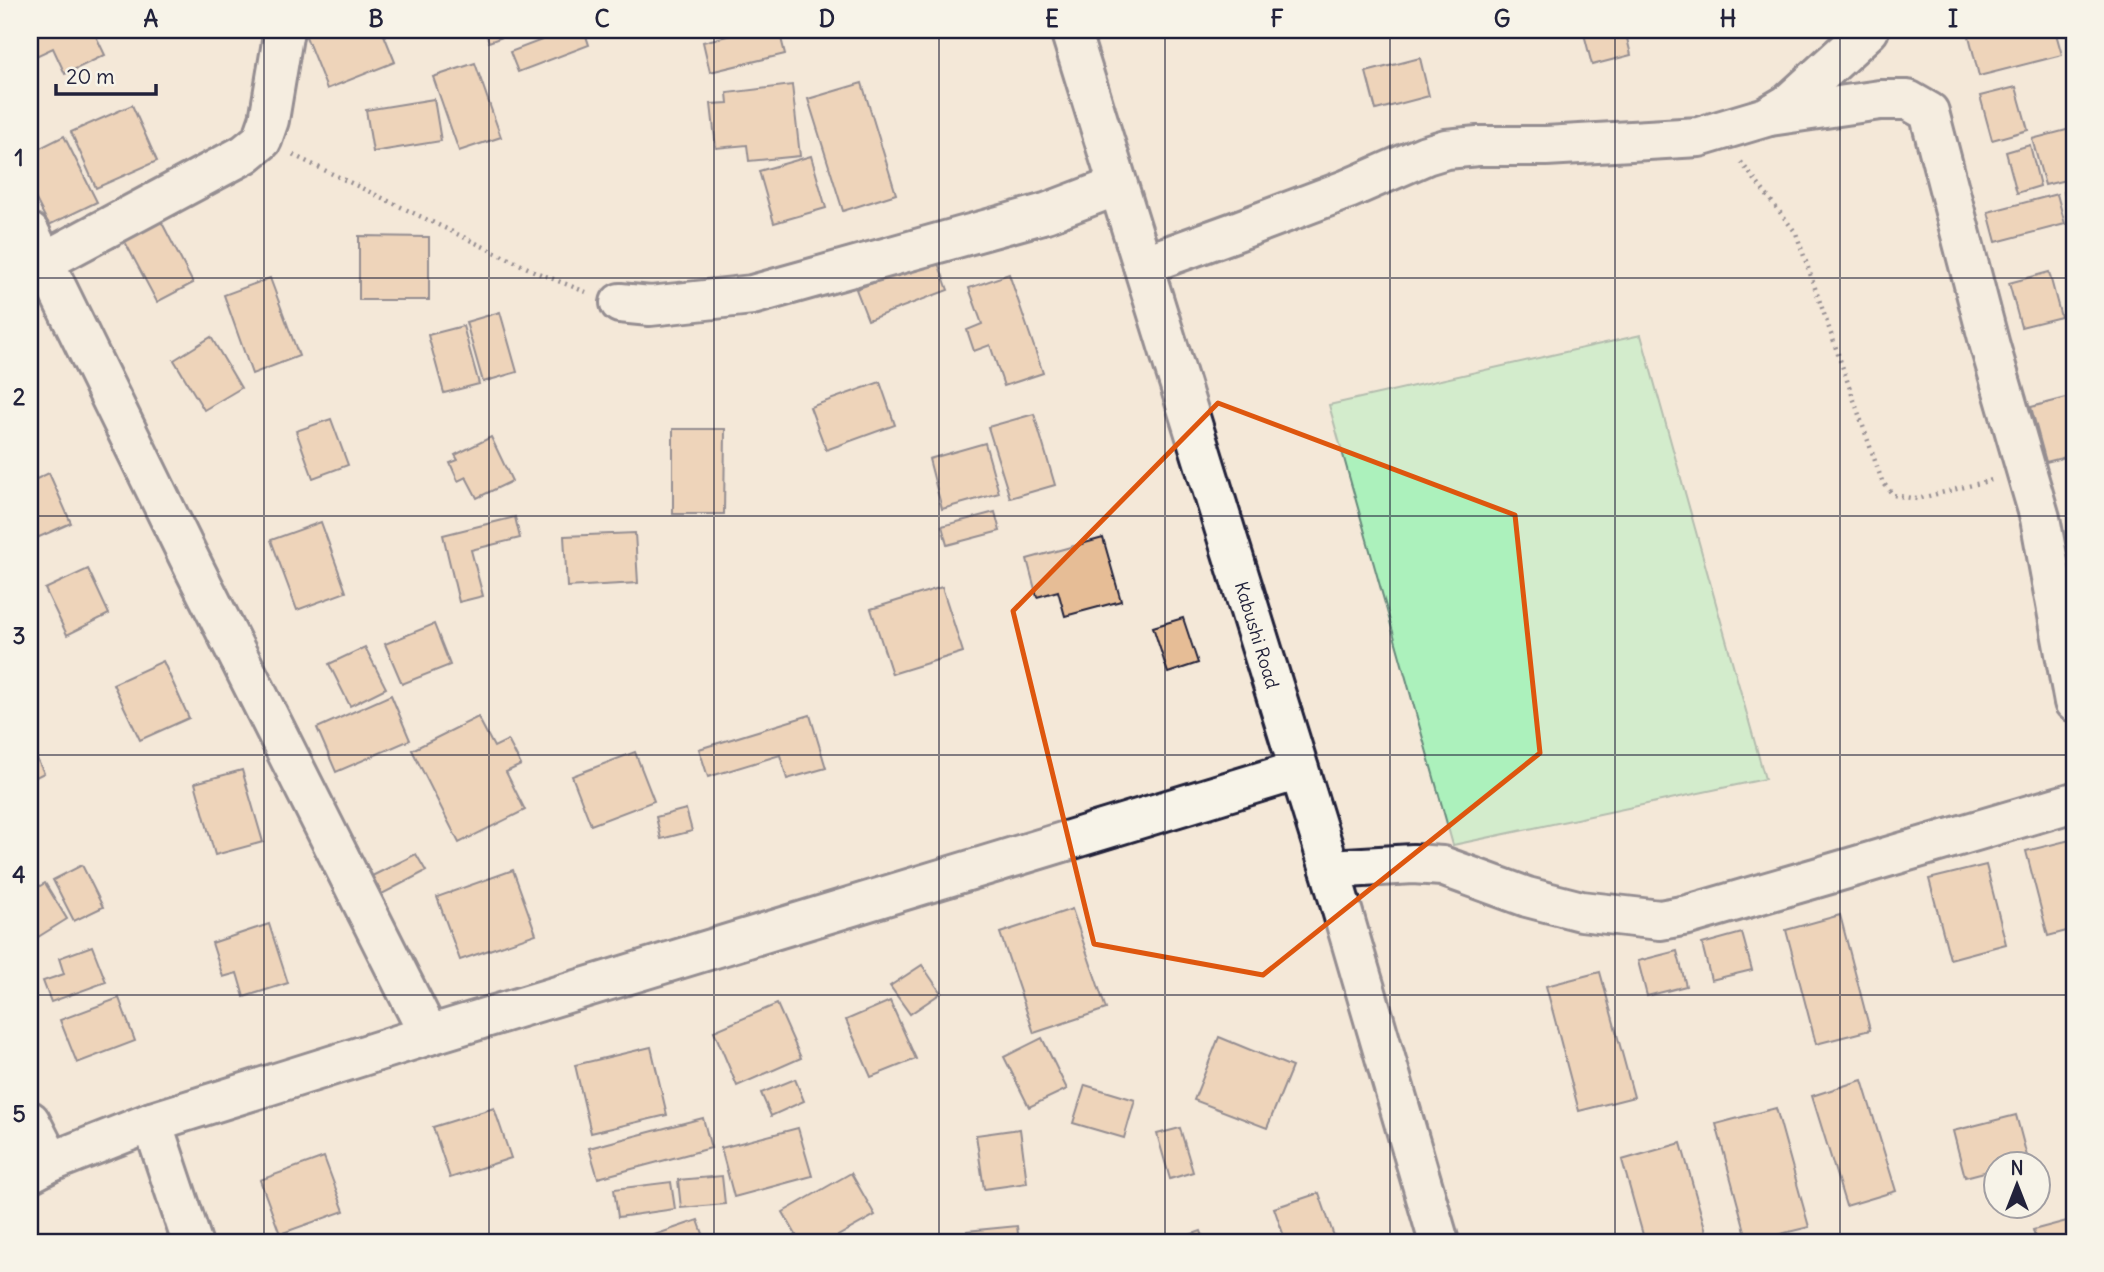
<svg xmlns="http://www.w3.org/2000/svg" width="2104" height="1272" font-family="Delius,sans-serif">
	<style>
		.pitch { fill: #acf1bc; stroke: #678a7c; stroke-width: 2 }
		.building { fill: #e6bd96; stroke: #22223b; stroke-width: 2 }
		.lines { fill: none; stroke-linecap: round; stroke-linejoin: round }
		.street-casing { stroke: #22223b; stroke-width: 44 }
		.secondary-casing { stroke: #22223b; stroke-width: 44 }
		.path { stroke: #22223b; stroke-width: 4.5; stroke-dasharray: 2 5; stroke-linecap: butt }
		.street { stroke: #f7f3e8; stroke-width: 38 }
		.secondary { stroke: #f7f3e8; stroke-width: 38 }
		.marked { fill: none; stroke: #de560e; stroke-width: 5; stroke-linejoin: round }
		.grid { fill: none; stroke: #22223b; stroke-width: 2; stroke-opacity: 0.55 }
		.labels { text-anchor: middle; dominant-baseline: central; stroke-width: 7; stroke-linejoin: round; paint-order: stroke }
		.street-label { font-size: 18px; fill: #22223b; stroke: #f7f3e8 }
		.neatline { fill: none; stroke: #22223b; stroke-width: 2.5 }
		.grid-label { font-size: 23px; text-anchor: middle; font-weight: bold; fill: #22223b }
	</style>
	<rect width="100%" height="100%" fill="#f4e8d8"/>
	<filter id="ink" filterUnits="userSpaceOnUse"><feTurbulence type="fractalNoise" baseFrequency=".0143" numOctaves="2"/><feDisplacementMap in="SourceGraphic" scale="14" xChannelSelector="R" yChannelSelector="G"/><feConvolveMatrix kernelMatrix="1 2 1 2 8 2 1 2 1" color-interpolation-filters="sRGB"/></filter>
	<g filter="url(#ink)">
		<polygon class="pitch" points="1641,335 1765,779 1453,845 1329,405"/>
		<g class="building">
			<polygon points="30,30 93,30 105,55 65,74 53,48 34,57 30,48"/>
			<polygon points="315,30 382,30 395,62 327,89 305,34"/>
			<polygon points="485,30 521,30 489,42"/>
			<polygon points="568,30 584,30 589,45 518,72 510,52"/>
			<polygon points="751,30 779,30 785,54 710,72 703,42"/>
			<polygon points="1583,30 1625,30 1631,55 1592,65"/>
			<polygon points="1975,30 2055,30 2062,55 1979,76 1968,32"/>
			<polygon points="1420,58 1429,96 1376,110 1366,72"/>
			<polygon points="475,63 501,137 459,151 433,77"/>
			<polygon points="862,83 896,194 843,211 808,99"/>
			<polygon points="792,85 800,156 749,161 747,145 716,148 711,104 728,103 727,93"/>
			<polygon points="2016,87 2028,130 1992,140 1980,96"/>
			<polygon points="434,99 441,141 373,152 366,110"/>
			<polygon points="132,105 157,161 96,188 71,132"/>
			<polygon points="2074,128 2074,178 2045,185 2032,139"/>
			<polygon points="64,136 97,202 49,225 30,188 30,153"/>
			<polygon points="2030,145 2040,186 2017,193 2006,152"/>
			<polygon points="811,156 826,208 774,223 759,171"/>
			<polygon points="2074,189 2074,231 2064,192"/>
			<polygon points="2057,194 2065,224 1996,242 1988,212"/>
			<polygon points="161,221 193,283 157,302 124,240"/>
			<polygon points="359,236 429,237 429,300 359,300"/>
			<polygon points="937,260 948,290 868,320 856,289"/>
			<polygon points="2049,272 2061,317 2021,327 2009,283"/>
			<polygon points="1009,274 1043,373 1004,386 990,345 974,351 967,330 982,324 969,288"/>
			<polygon points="270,278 299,356 252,374 224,295"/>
			<polygon points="500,312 517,372 483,382 466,322"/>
			<polygon points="463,326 479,384 444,393 428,335"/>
			<polygon points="211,337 241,388 204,410 174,360"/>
			<polygon points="880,382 895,425 826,450 810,407"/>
			<polygon points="2074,396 2074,455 2046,462 2031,407"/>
			<polygon points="1034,414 1055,485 1010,498 988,427"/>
			<polygon points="331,419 348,465 313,478 296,431"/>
			<polygon points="673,429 725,429 724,514 673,514"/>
			<polygon points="491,437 512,481 477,498 466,477 458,481 450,463 458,460 455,455"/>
			<polygon points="985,443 999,493 942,509 929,459"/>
			<polygon points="49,473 71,523 30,541 30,482"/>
			<polygon points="995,512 1000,531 947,545 942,526"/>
			<polygon points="515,517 520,538 471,550 483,596 459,602 443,535"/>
			<polygon points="321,522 346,592 297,610 271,540"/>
			<polygon points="635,533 638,583 567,587 564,536"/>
			<polygon points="1103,538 1121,601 1065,616 1058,591 1037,597 1027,559"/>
			<polygon points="88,569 109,614 67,635 45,589"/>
			<polygon points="942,587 963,652 892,674 871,609"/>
			<polygon points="1183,618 1198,663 1168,673 1153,627"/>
			<polygon points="434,624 450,665 402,684 385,644"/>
			<polygon points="365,647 386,688 350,706 329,664"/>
			<polygon points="163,661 189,718 140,740 113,684"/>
			<polygon points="391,695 410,740 336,772 317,728"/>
			<polygon points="810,715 826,768 787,779 780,755 708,777 699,749"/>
			<polygon points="478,717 494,747 508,740 521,765 506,772 525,810 459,843 412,750"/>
			<polygon points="30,745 44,773 30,780"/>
			<polygon points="635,752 654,801 591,825 572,776"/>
			<polygon points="242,770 263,842 215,855 195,783"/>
			<polygon points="686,809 692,831 661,839 656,817"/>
			<polygon points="2074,839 2074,929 2048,936 2026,851"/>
			<polygon points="416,854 426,871 382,894 372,876"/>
			<polygon points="82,865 103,907 74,921 53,880"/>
			<polygon points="1986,865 2006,944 1950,959 1929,879"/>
			<polygon points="513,870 536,934 460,960 437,897"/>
			<polygon points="45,883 67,919 30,942 30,892"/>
			<polygon points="1072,909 1106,1009 1034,1033 1000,933"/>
			<polygon points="1840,915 1870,1030 1816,1044 1786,930"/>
			<polygon points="269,924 288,983 244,997 237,973 223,977 212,943"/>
			<polygon points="1742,933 1752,970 1711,980 1702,944"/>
			<polygon points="92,946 106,982 51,1002 43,981 64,974 59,958"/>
			<polygon points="1677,951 1686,986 1647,996 1638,961"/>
			<polygon points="922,965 941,993 910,1014 890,986"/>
			<polygon points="1600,972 1634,1097 1579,1111 1546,986"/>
			<polygon points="119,998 135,1041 77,1063 60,1020"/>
			<polygon points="890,1001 916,1059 871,1077 846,1020"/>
			<polygon points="777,1004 801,1058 737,1086 714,1031"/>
			<polygon points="1219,1037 1292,1067 1267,1128 1194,1100"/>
			<polygon points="1042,1038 1067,1089 1029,1107 1004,1057"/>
			<polygon points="651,1047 667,1115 591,1133 575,1065"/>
			<polygon points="795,1079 804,1101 771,1116 761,1093"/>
			<polygon points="1862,1080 1896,1191 1846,1206 1812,1096"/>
			<polygon points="1085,1085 1135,1100 1124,1138 1073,1123"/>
			<polygon points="494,1108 511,1158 450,1178 433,1127"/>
			<polygon points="1776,1108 1809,1227 1748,1242 1716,1124"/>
			<polygon points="2016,1115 2028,1160 2015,1164 1996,1164 1996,1169 1965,1177 1953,1131"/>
			<polygon points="703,1118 711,1148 598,1178 589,1148"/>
			<polygon points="798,1128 812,1176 734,1197 721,1148"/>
			<polygon points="1180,1128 1193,1172 1170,1179 1157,1134"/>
			<polygon points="1020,1129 1027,1183 984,1189 976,1135"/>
			<polygon points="1681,1143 1709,1242 1645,1242 1622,1160"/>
			<polygon points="324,1157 344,1211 280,1234 260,1180"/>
			<polygon points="851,1173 875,1215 827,1242 800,1242 783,1212"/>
			<polygon points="722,1176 725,1204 681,1208 678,1180"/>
			<polygon points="671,1182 675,1209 618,1217 614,1189"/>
			<polygon points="1319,1193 1336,1242 1286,1242 1274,1208"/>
			<polygon points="2074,1219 2074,1242 2036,1242 2033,1230"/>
			<polygon points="698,1220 706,1242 637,1242 637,1241"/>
			<polygon points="1017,1226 1019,1242 969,1242 967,1231"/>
			<polygon points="1201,1231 1205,1242 1169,1242"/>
		</g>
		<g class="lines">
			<g class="street-casing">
				<g id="street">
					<polyline points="1770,116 1880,100 1908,100 1929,112 1990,346 2040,518 2074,702"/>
					<polyline points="30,233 194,568 429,1035"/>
					<polyline points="45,261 245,154 262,140 269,120 284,30"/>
					<polyline points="1143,265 1237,231 1348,189 1426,155 1446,149 1478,146 1546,146 1699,137 1766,117 1788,104 1869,30"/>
					<polyline points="620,303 650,306 752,295 1046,213 1117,186"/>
					<polyline points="1330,869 1413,864 1442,866 1527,897 1581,911 1660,920 1688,915 1833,873 2074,802"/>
					<polyline points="30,1121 51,1162"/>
					<polyline points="152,1122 192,1242"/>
					<polyline points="30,1173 51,1162 152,1122 429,1035 1299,770"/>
				</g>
			</g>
			<g class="secondary-casing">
				<polyline id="secondary" points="1070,30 1330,869 1439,1242"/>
			</g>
			<g class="path">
				<polyline points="293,155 538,273 586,292"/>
				<polyline points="1741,162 1796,233 1882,481 1893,495 1917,499 1992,480"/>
			</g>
			<use href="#street" class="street"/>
			<use href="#secondary" class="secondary"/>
		</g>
	</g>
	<path d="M0 0H2104V1272H0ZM1218,403L1515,515L1540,753L1263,975L1094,944L1013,611Z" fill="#f4e8d8" fill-opacity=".55" fill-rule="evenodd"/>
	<path class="marked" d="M1218,403L1515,515L1540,753L1263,975L1094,944L1013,611Z"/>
	<path class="grid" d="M264,30V1242M489,30V1242M714,30V1242M939,30V1242M1165,30V1242M1390,30V1242M1615,30V1242M1840,30V1242M30,278H2074M30,516H2074M30,755H2074M30,995H2074"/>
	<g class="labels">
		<g class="street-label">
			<text transform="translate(1257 635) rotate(73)">Kabushi Road</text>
		</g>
	</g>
	<rect width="2104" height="1272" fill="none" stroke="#f7f3e8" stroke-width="77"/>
	<g transform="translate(2017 1185)"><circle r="33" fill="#f7f3e8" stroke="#a29fa3" stroke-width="2"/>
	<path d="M0-5L12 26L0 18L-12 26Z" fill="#22223b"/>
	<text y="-10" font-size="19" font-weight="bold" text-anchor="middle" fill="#22223b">N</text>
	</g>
	<path d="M56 84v10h100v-10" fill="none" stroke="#22223b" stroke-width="3.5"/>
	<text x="66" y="84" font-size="21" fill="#22223b" stroke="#f7f3e8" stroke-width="5" paint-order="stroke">20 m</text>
	<rect x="38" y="38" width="2028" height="1196" class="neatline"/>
	<g class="grid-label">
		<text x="151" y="27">A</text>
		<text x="376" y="27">B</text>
		<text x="602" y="27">C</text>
		<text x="827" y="27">D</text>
		<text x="1052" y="27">E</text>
		<text x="1277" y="27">F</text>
		<text x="1502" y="27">G</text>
		<text x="1728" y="27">H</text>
		<text x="1953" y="27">I</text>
		<text x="19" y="166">1</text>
		<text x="19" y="405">2</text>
		<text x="19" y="644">3</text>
		<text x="19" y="883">4</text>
		<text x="19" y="1122">5</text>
	</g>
</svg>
